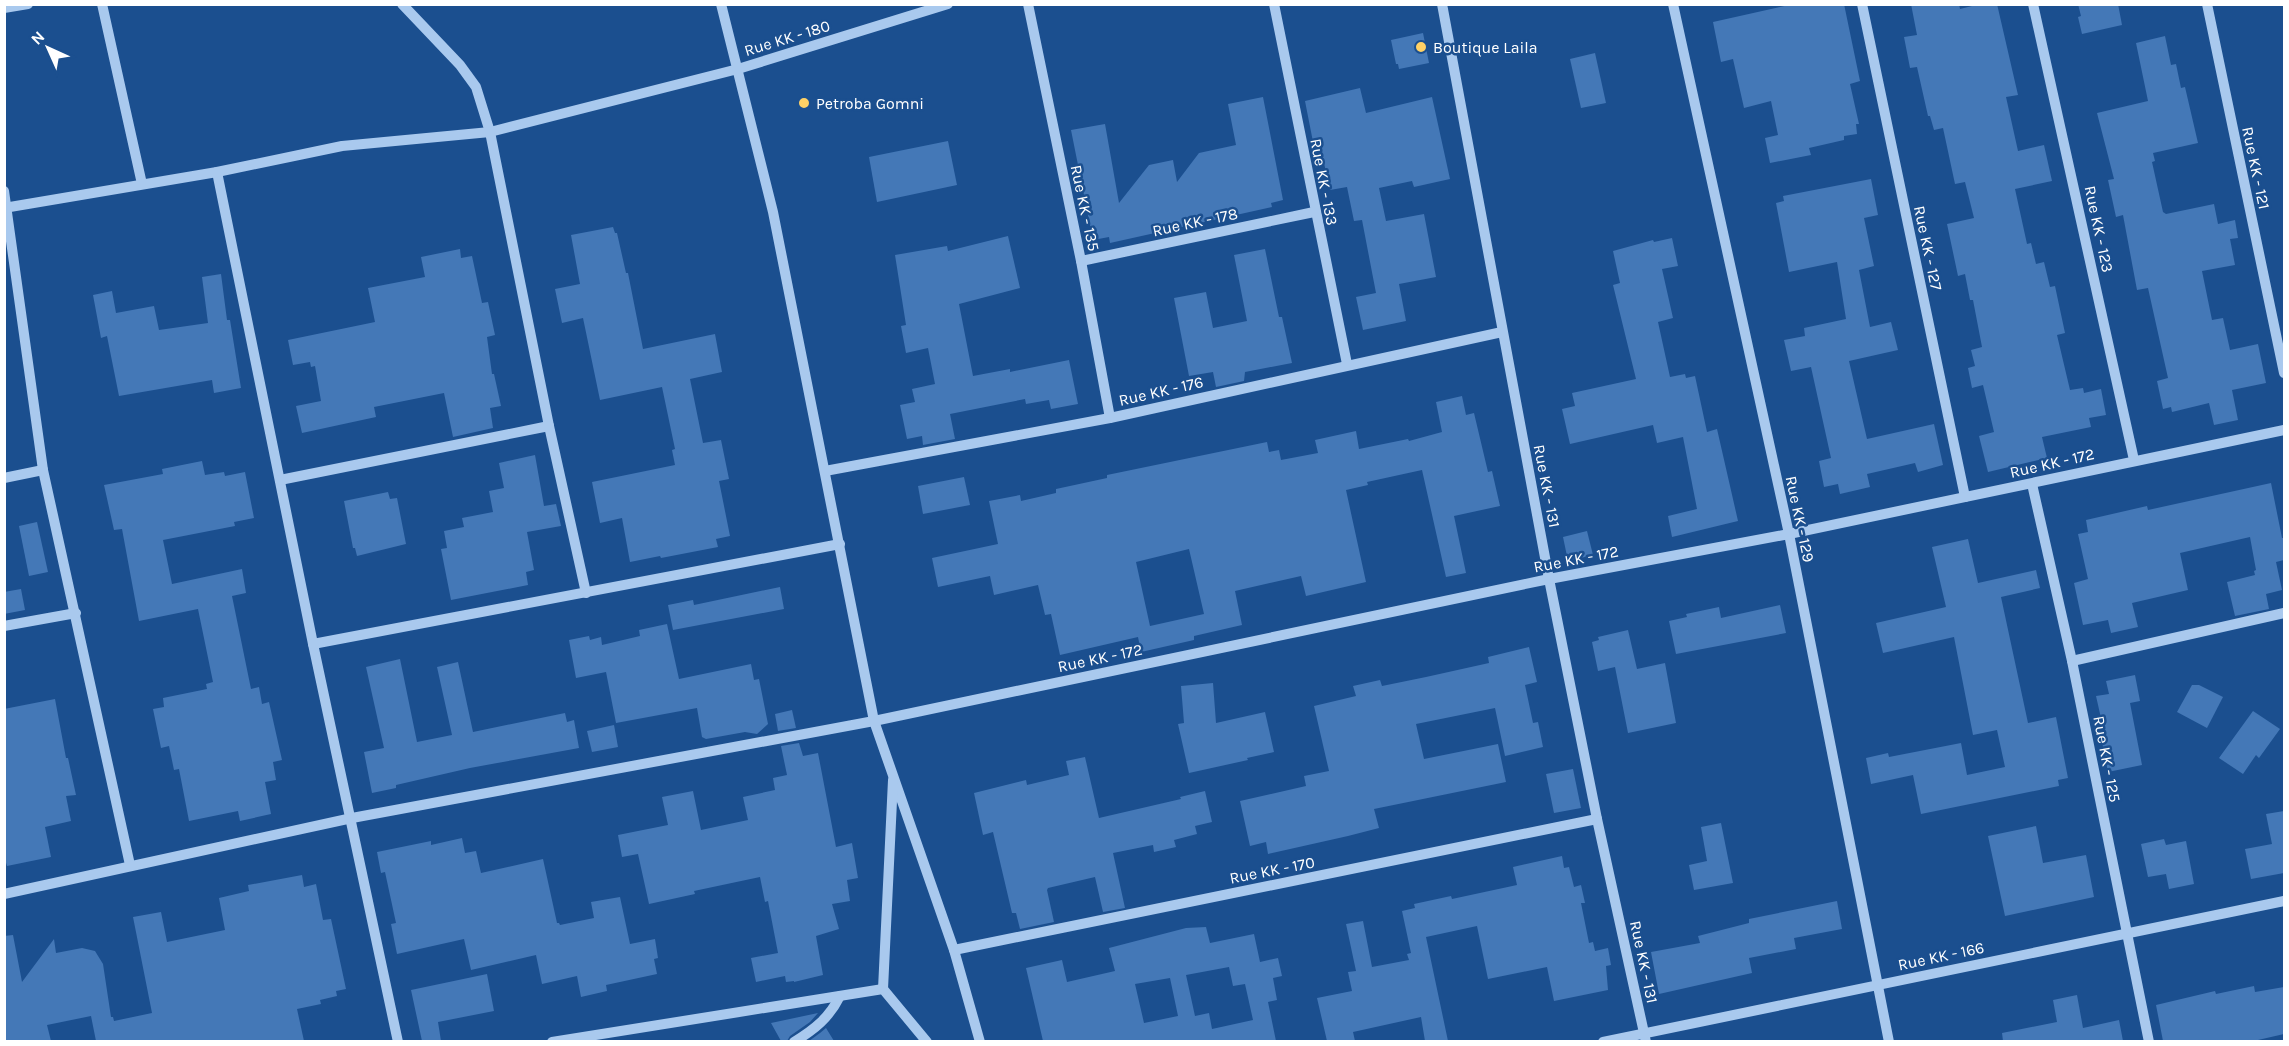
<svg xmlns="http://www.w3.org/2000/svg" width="2289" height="1046" font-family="Karla,sans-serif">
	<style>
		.building { fill: #4478b7; fill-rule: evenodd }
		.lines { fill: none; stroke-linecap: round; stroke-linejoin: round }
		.minor { stroke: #a9c9ee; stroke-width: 10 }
		.poi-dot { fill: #ffd166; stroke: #1b4f8f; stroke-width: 2 }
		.labels { text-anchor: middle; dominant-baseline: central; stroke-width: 5; stroke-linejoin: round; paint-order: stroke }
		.street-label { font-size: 16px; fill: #fff; stroke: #1b4f8f }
		.poi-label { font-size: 16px; fill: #fff; stroke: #1b4f8f; text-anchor: start }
	</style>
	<rect width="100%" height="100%" fill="#1b4f8f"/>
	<g class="building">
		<polygon points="1793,4 1844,4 1860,81 1850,84 1859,124 1856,124 1857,134 1844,136 1844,140 1809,148 1811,155 1770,163 1765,138 1778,135 1771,101 1744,108 1733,59 1721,62 1713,22"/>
		<polygon points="1911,4 1959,4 1960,9 1980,4 1997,4 2018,95 2006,97 2018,151 2044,145 2052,181 2015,189 2027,244 2031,243 2036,264 2044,262 2050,287 2055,286 2065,333 2057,335 2070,390 2083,388 2084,393 2101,389 2106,415 2089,418 2091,427 2042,437 2047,458 1988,472 1979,436 1994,432 1983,385 1972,388 1968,368 1975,366 1971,350 1982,347 1973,300 1970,300 1965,274 1958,276 1947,224 1974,218 1965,182 1955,184 1943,128 1934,130 1930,116 1928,116 1917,67 1910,68 1904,37 1917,35"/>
		<polygon points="2078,4 2118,4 2122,25 2082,34 2078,17 2081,16"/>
		<polygon points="1423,33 1429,63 1399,69 1398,64 1396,64 1391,40"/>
		<polygon points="2165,36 2171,65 2176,64 2181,88 2185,87 2198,143 2153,153 2155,161 2152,162 2163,212 2166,214 2214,204 2218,224 2235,220 2238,238 2230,239 2235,265 2202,271 2212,320 2223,318 2230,350 2258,344 2266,383 2232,390 2238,420 2214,425 2209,403 2172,412 2171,407 2163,409 2157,381 2168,378 2148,288 2137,290 2123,215 2116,217 2108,180 2114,179 2097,113 2148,101 2136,43"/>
		<polygon points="1595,53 1606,103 1581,108 1570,59"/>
		<polygon points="1360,88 1366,113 1432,97 1450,179 1414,187 1412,181 1379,188 1386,221 1424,214 1436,277 1399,284 1406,321 1363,330 1356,297 1376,293 1362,220 1354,221 1347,187 1330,190 1320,145 1314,147 1305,101"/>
		<polygon points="1263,97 1283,200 1271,203 1272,207 1110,243 1109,237 1093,240 1071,130 1105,124 1119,203 1149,165 1173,160 1177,182 1199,153 1236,145 1228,104"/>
		<polygon points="948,141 957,185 877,202 869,157"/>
		<polygon points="1871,179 1878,215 1864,218 1874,266 1859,270 1870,327 1891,322 1898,350 1849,361 1867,439 1934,424 1943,465 1918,472 1915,463 1867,474 1870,487 1840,494 1838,484 1824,487 1819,461 1831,458 1811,367 1791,371 1784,340 1805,336 1804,328 1846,319 1837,262 1789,272 1776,203 1784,201 1783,196"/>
		<polygon points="613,227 615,233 617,233 626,273 628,273 643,349 715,334 722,372 690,379 703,443 721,440 729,479 719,481 730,536 716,539 718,547 661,558 660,556 630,562 622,518 600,523 592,482 675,465 672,450 675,449 662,387 600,400 583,318 562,323 555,289 580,284 571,235"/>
		<polygon points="1008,236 1020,288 959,304 973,376 1010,369 1010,372 1069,360 1078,404 1051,409 1049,400 1026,404 1025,399 950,414 955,439 923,445 922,436 907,439 900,405 915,402 912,389 935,384 928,348 906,353 901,326 906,325 895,255 947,246 948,251"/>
		<polygon points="1672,238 1678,266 1662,269 1673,318 1658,322 1670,377 1685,374 1686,378 1695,376 1707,432 1717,429 1738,521 1672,537 1668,516 1697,509 1683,437 1657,443 1653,425 1570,444 1562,409 1575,406 1572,393 1636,379 1613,285 1620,283 1613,251 1653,240 1654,242"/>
		<polygon points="460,249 461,258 472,256 482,303 488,302 495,335 487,337 492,374 494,374 501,406 490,408 493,428 453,437 444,393 374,407 376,417 302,433 296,406 321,401 315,366 311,367 310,362 293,365 288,340 375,322 368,288 425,277 421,257"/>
		<polygon points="1265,249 1279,317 1282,317 1292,363 1245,372 1244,381 1216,387 1213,372 1189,376 1174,298 1206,292 1213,328 1247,321 1234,255"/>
		<polygon points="221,274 227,320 230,320 241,388 214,393 212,380 119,396 107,336 101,338 93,295 112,291 116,313 154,306 159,330 208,323 202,277"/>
		<path d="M1462,396L1466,415L1474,413L1488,472L1492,471L1500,506L1454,516L1466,573L1446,577L1422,470L1367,482L1368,485L1346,490L1366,582L1306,596L1301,576L1235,591L1242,625L1194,636V640L1141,652L1138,637L1060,655L1051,614L1045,615L1038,585L994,595L990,576L938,587L932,558L998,544L989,501L1020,495L1021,501L1056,493V489L1107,478V475L1267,442L1269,452L1279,450L1281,460L1318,453L1315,440L1356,431L1359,449L1408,439L1409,441L1442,432L1436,402ZM1189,549L1204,614L1150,626L1136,562Z"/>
		<polygon points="535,455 544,506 556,504 561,526 527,532 534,570 526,572 528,585 451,600 441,549 447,548 444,531 464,527 462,518 493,512 489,491 504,488 499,463"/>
		<polygon points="202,461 205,475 224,472 225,476 245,472 254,518 234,522 235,526 163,540 172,584 242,569 246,593 232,596 251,689 259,687 262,704 269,702 282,760 273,762 276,780 265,782 271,814 240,821 238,811 189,821 179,769 174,770 169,746 161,748 153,709 164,707 163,698 207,689 206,684 213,682 198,609 139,621 122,529 114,530 104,485 163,474 162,469"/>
		<polygon points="964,477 970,505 923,514 918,486"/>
		<polygon points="2271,483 2282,538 2284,538 2284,560 2276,562 2282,590 2266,594 2269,609 2235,616 2227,582 2255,575 2254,571 2256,570 2250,537 2180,553 2188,590 2132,603 2138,627 2111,633 2108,620 2083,625 2074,583 2088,579 2078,534 2088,532 2086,520 2147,506 2148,510"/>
		<polygon points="388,492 390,499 397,498 406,544 357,556 355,548 353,548 344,501"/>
		<polygon points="37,522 48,572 29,576 19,526"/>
		<polygon points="1587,531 1593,555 1568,561 1563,537"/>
		<polygon points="1968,539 1978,583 2036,570 2040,588 2001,597 2028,723 2056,717 2068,778 2058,780 2059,786 1921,814 1913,775 1871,784 1866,758 1888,753 1889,757 1961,743 1967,775 2005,767 1997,730 1973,735 1954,637 1883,653 1876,623 1946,607 1932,547"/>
		<polygon points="780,587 784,609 673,630 668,605 693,600 694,605"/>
		<polygon points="21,589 25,610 4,614 4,592"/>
		<polygon points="1780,605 1786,633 1676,654 1669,621 1687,617 1686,614 1719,607 1721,618"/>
		<polygon points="667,624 679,679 751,664 754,680 759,679 768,724 757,734 745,732 706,739 702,737 697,708 616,723 606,672 576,678 569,640 589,636 590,640 601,637 602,645 640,636 639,630"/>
		<polygon points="1628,630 1637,669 1665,663 1676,723 1628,733 1615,667 1598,671 1592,642 1599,640 1598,637"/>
		<polygon points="1529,647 1537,682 1525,685 1533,723 1538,722 1543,747 1505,756 1495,708 1416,724 1424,759 1498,744 1506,782 1374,809 1379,828 1348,836 1268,854 1266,842 1250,846 1240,801 1306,786 1304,776 1329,771 1314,706 1356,696 1353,686 1380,680 1382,686 1426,677 1489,663 1488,657"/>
		<polygon points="400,659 417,742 452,735 437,667 458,662 473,732 565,713 567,722 574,720 579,748 470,768 396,785 396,788 372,793 364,752 384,748 366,667"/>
		<polygon points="2135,675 2140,701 2130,703 2142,765 2108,772 2101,737 2105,736 2096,696 2109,694 2106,681"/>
		<polygon points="1213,683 1216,723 1265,712 1274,752 1247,758 1248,760 1189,773 1178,724 1184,723 1181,686"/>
		<polygon points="2192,685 2199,685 2223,697 2207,728 2177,712"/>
		<polygon points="55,699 66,758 68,758 76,795 66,796 71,821 45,827 51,857 7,866 4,856 4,709"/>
		<polygon points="792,710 796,728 778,731 775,714"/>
		<polygon points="2253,711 2280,729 2259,758 2256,755 2243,774 2219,758"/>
		<polygon points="614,725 618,747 592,752 587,731"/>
		<polygon points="799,743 803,756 818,753 836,847 852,843 858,878 847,880 850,901 832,904 839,929 816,936 823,975 794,982 794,981 786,982 785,976 756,982 751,958 778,953 768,901 765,902 760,877 694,891 695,894 649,904 638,854 622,857 618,835 668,825 662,797 693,791 701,830 748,820 743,797 775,790 773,778 787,775 781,746"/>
		<polygon points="1085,757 1099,818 1181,799 1180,797 1205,791 1212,822 1195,826 1197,834 1174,840 1176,847 1154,852 1153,845 1113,853 1125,908 1103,912 1095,877 1048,888 1047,890 1054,922 1020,929 1016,913 1012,913 993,832 983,835 974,793 1026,780 1027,785 1069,775 1066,761"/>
		<polygon points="1573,769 1581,808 1554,813 1546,774"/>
		<polygon points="2284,811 2284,873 2251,879 2245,849 2272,844 2266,814"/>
		<polygon points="1721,823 1733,883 1694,890 1689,865 1707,861 1701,827"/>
		<polygon points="2036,826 2043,863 2086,855 2094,897 2005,916 1988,836"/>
		<polygon points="462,838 465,853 476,851 481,873 543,859 557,923 559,923 560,925 594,918 591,902 620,897 630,944 655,939 658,958 654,959 657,974 606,985 607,991 581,997 577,976 542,984 536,955 471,970 464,939 397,954 391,924 396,923 385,872 381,873 377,852 431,841 431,845"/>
		<polygon points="2164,839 2166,845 2186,841 2194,884 2169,889 2166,874 2148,877 2141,844"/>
		<polygon points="1562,856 1564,868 1569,867 1574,887 1581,885 1585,903 1581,903 1589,943 1593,942 1595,951 1608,948 1611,965 1606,966 1608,990 1554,1001 1547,967 1488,979 1477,926 1426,937 1448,1041 1425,1041 1421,1017 1353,1032 1355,1041 1327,1041 1317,998 1352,991 1348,972 1356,971 1346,924 1363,921 1372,967 1409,960 1407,954 1411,953 1402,911 1415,908 1414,904 1451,896 1452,899 1517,885 1513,867"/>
		<polygon points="302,875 304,887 316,884 323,920 331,919 346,989 336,991 337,996 320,1000 321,1004 297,1009 304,1041 96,1041 91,1016 47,1025 51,1041 4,1041 4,936 13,935 22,982 54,939 56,953 82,948 95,951 103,964 111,1017 113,1017 114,1021 152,1013 133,917 161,912 167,942 225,930 219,898 249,891 248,885"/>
		<polygon points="1837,901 1842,929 1794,938 1796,949 1749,958 1752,973 1659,994 1651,952 1700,943 1698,936 1749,923 1749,919"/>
		<path d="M1206,927L1210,943L1254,934L1260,962L1278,958L1282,976L1273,978L1277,1000L1268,1002L1276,1041H1043L1026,968L1062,960L1067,982L1115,971L1109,948L1186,928ZM1229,967L1233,986L1245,984L1253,1020L1212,1029L1209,1013L1195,1016L1186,975ZM1170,978L1178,1016L1144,1023L1135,984Z"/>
		<polygon points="487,974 494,1011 438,1022 441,1041 422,1041 411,990"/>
		<polygon points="2254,986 2255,992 2284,987 2284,1034 2258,1040 2258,1041 2163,1041 2156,1005 2215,991 2216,994"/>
		<polygon points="2077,995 2083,1028 2119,1020 2123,1041 2003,1041 2002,1033 2057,1022 2053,1000"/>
		<polygon points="818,1013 810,1022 790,1036 787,1041 781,1041 771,1023"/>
		<polygon points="826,1028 834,1041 809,1041 820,1033"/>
	</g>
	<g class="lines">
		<g class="minor">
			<polyline points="102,4 142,184"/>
			<polyline points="402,4 460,65 476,87 490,132 549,426 586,593"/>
			<polyline points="721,4 773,212 874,721 954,950 980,1042"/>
			<polyline points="1028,4 1081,261 1110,418"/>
			<polyline points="1274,4 1347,364"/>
			<polyline points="1442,4 1549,579 1597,819 1646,1042"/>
			<polyline points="1673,4 1789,534 1889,1042"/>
			<polyline points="1862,4 1965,497"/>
			<polyline points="2033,4 2134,460"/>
			<polyline points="2207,4 2284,373"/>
			<polyline points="4,8 28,4"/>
			<polyline points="217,172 313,644 398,1042"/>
			<polyline points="4,191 43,470 130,865"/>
			<polyline points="4,208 217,172 342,146 490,132 738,69 948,4"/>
			<polyline points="1081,261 1314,212"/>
			<polyline points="825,471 1110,418 1502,332"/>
			<polyline points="4,478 43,470"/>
			<polyline points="280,480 549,426"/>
			<polyline points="2032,484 2072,661 2149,1042"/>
			<polyline points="4,626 76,613"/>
			<polyline points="313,644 840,544"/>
			<polyline points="2072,661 2284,613"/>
			<polyline points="4,894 352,818 874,721 1549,579 1789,534 2284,430"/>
			<polyline points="954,950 1597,819"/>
			<polyline points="883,989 893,780"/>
			<polyline points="552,1042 883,989 927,1042"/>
			<path d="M794,1042C815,1029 829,1018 840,996"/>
			<polyline points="1603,1042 2284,901"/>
		</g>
	</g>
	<g class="poi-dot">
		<circle cx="1421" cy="47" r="6"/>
		<circle cx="804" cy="103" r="6"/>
	</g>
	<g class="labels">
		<g class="street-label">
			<text transform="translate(787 38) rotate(-17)">Rue KK - 180</text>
			<text transform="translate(2256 168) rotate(78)">Rue KK - 121</text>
			<text transform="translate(1324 182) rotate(79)">Rue KK - 133</text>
			<text transform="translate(1085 208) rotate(78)">Rue KK - 135</text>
			<text transform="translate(1195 222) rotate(-12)">Rue KK - 178</text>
			<text transform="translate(2099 229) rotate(78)">Rue KK - 123</text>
			<text transform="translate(1928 248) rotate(78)">Rue KK - 127</text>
			<text transform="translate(1161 391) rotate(-13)">Rue KK - 176</text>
			<text transform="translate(2052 463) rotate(-13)">Rue KK - 172</text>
			<text transform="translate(1547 486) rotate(79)">Rue KK - 131</text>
			<text transform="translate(1800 519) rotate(78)">Rue KK - 129</text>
			<text transform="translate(1576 559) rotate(-11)">Rue KK - 172</text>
			<text transform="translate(1100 658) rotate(-12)">Rue KK - 172</text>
			<text transform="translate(2107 759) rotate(79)">Rue KK - 125</text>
			<text transform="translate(1272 870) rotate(-11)">Rue KK - 170</text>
			<text transform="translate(1941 956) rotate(-12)">Rue KK - 166</text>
			<text transform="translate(1644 962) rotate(78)">Rue KK - 131</text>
		</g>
		<g class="poi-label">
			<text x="1433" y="47">Boutique Laila</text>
			<text x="816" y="103">Petroba Gomni</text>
		</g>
	</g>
	<rect width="2289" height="1046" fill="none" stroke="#ffffff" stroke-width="12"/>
	<g transform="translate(48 48) rotate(315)" stroke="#1b4f8f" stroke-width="4.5" paint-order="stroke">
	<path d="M0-4.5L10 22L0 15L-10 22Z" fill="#ffffff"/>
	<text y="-9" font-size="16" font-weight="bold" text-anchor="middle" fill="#ffffff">N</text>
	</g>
</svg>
